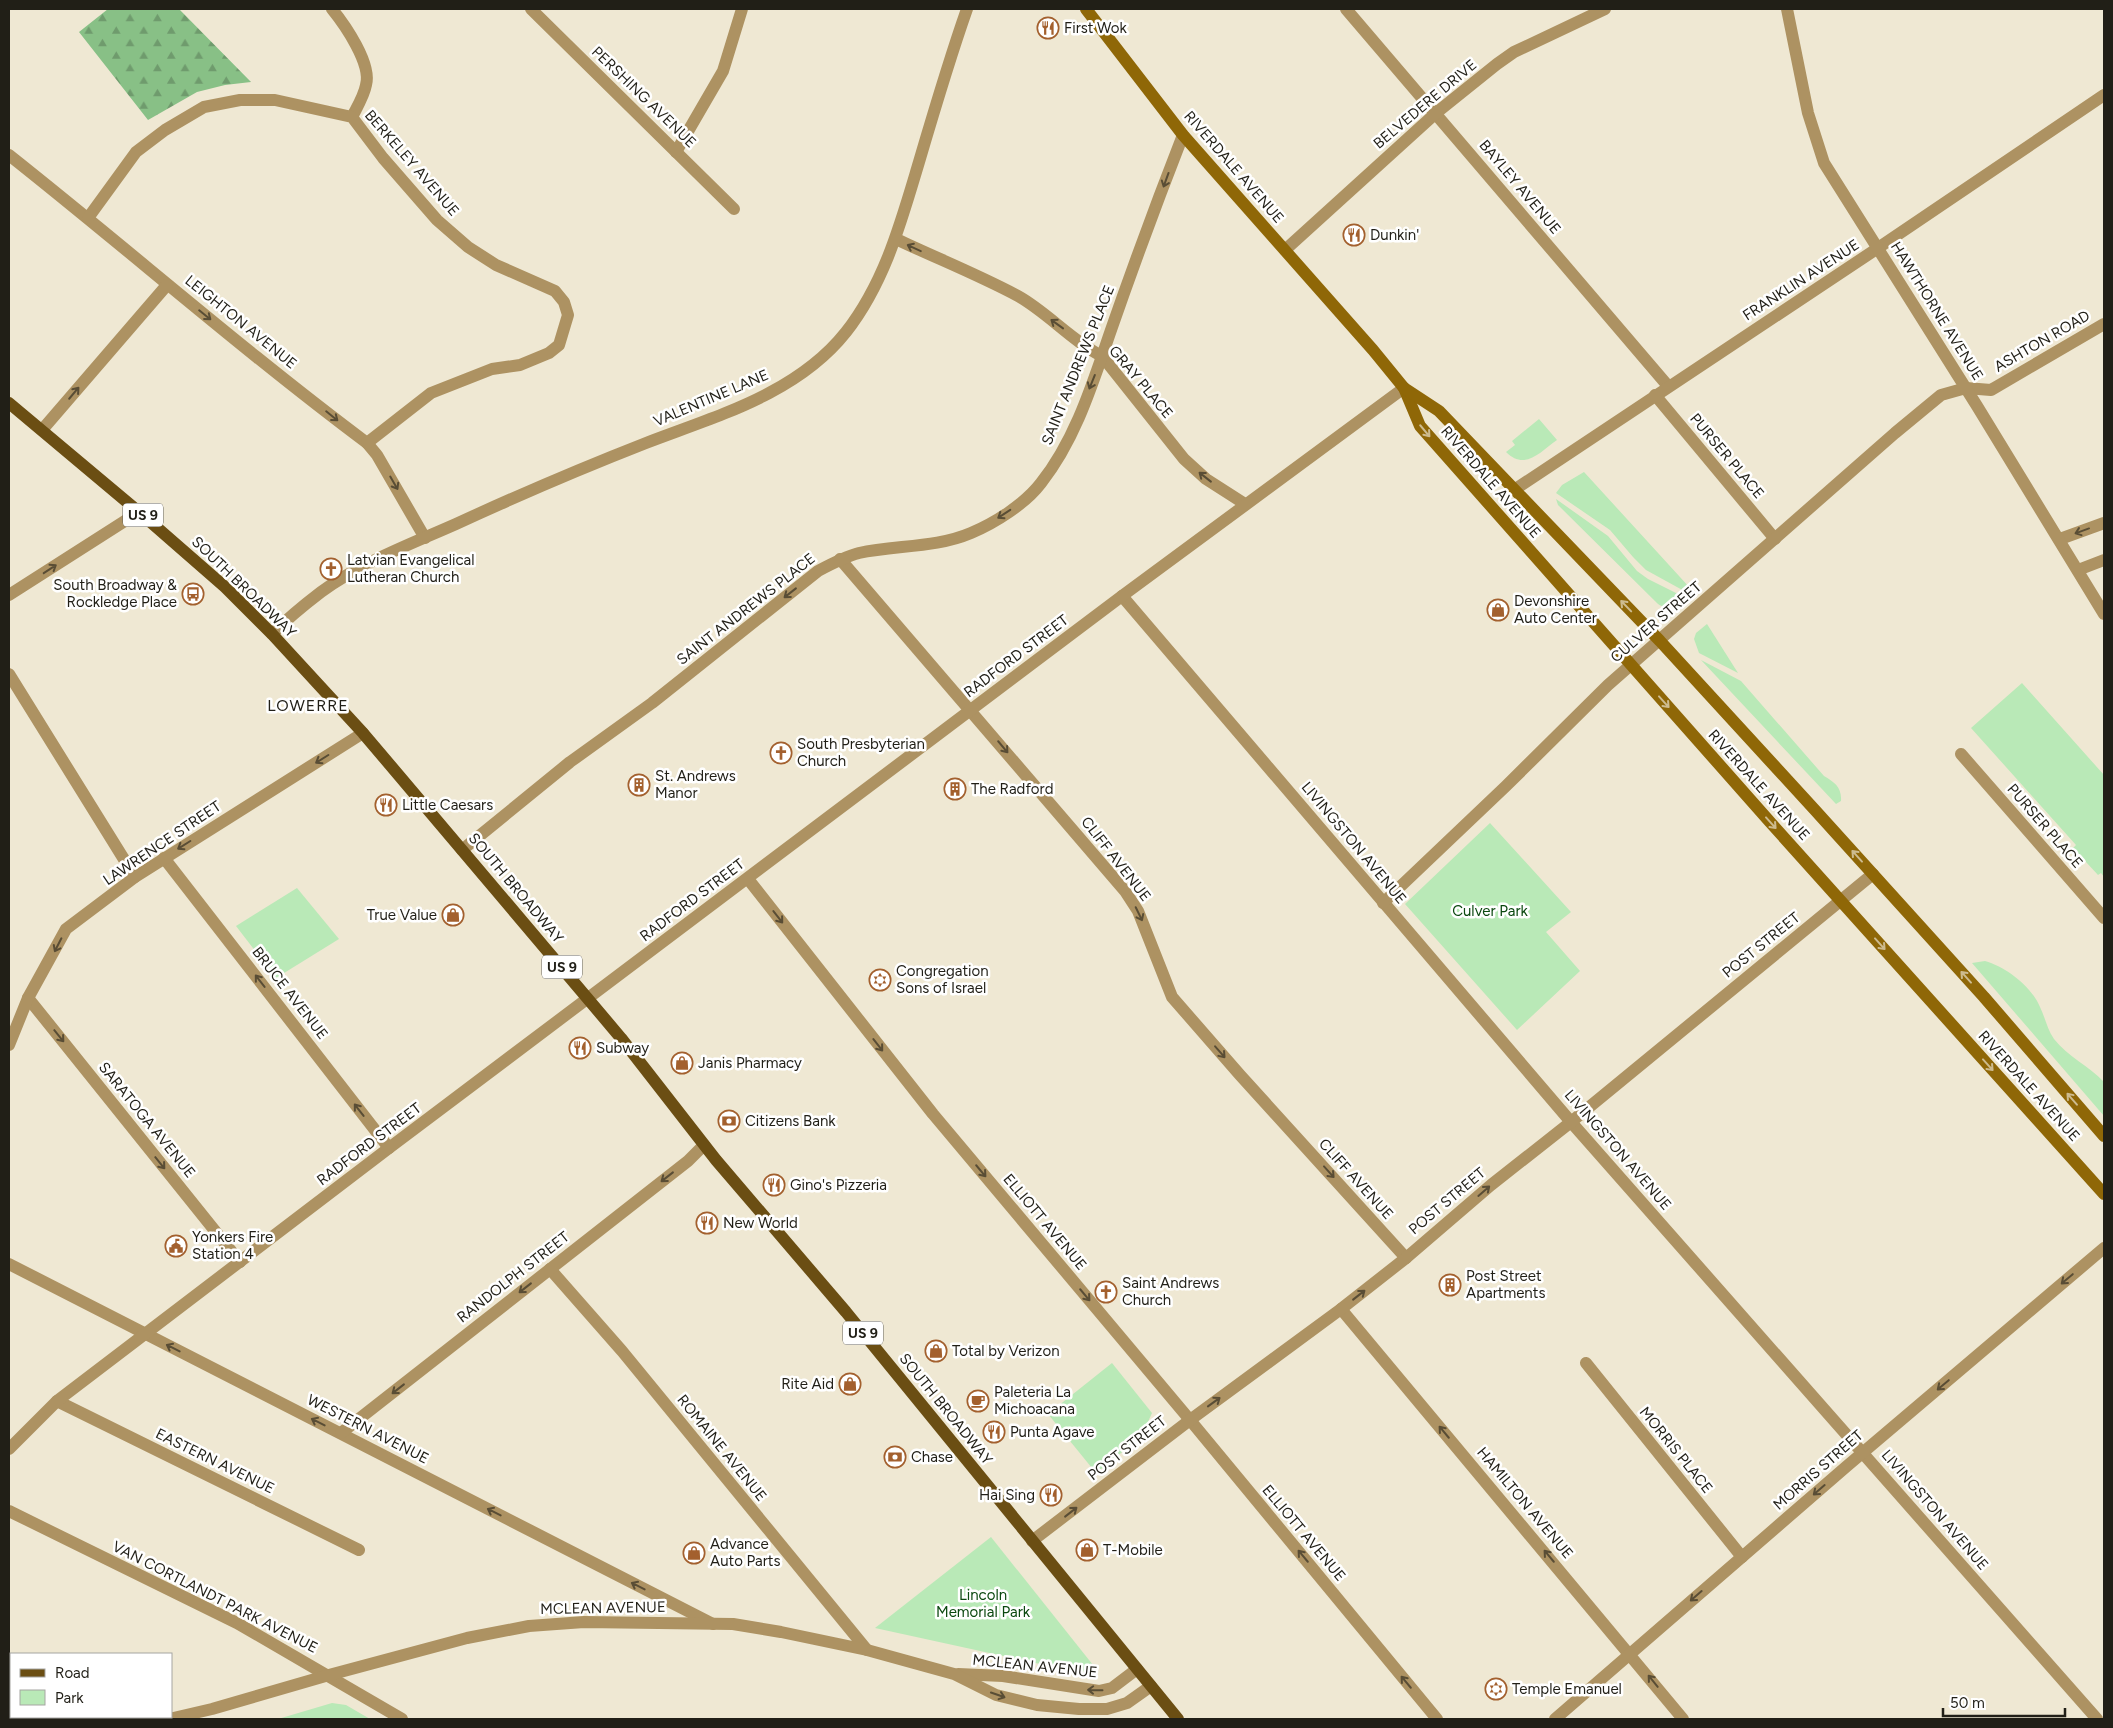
<svg xmlns="http://www.w3.org/2000/svg" width="2113" height="1728" font-family="Figtree,sans-serif">
	<style>
		.green { fill: #b9e9b7 }
		.forest { fill: url(#forest-firs) }
		.lines { fill: none; stroke-linecap: round; stroke-linejoin: round }
		.minor { stroke: #ad9262; stroke-width: 12 }
		.tertiary { stroke: #ad9262; stroke-width: 12 }
		.secondary { stroke: #8f6707; stroke-width: 12 }
		.primary { stroke: #6b4e13; stroke-width: 12 }
		.oneway { stroke: #594d35 }
		.oneway2 { stroke: #cdbb8f }
		.labels { text-anchor: middle; dominant-baseline: central; stroke-width: 5; stroke-linejoin: round; paint-order: stroke }
		.shield { fill: #fff; stroke: #64625d; stroke-width: 1 }
		.shield-label { font-size: 14px; font-weight: bold; fill: #211f17 }
		.poi-label { font-size: 15px; fill: #211f17; stroke: #fff; text-anchor: start }
		.street-label { font-size: 15px; fill: #211f17; stroke: #fff }
		.park-label { font-size: 15px; fill: #0b480f; stroke: #fff }
		.neighbourhood-label { font-size: 16px; letter-spacing: 1px; fill: #211f17; stroke: #fff }
	</style>
	<defs>
		<pattern id="forest-firs" width="22" height="20" patternUnits="userSpaceOnUse" patternTransform="scale(1.25)"><rect width="22" height="20" fill="#88c086"/><path d="M5 1l3.5 6h-7zM16 11l3.5 6h-7z" fill="#6f9b6d"/></pattern>
	</defs>
	<rect width="100%" height="100%" fill="#efe8d3"/>
	<g class="green">
		<path d="M1539,419L1557,440C1540,452 1525,471 1506,452L1515,445L1512,441Z"/>
		<polygon points="1584,472 1690,588 1686,592 1646,570 1633,557 1610,530 1556,493 1562,485"/>
		<path d="M1556,499L1608,536L1637,571L1648,579L1682,596C1676,603 1667,611 1658,604L1558,505Z"/>
		<polygon points="1707,624 1738,673 1699,653 1694,639 1696,633"/>
		<path d="M1701,660L1741,681L1824,776C1834,782 1842,787 1841,801L1836,804Z"/>
		<polygon points="2022,683 2104,775 2104,877 2101,873 2098,875 2073,848 2076,845 1971,728"/>
		<polygon points="1490,823 1571,912 1546,932 1580,971 1517,1030 1405,904"/>
		<polygon points="297,888 339,939 276,978 236,926"/>
		<path d="M1985,961C2006,967 2031,986 2040,1007C2045,1017 2047,1029 2054,1039C2068,1057 2089,1066 2104,1082V1116L1972,963Z"/>
		<polygon points="1112,1363 1152,1413 1141,1437 1096,1473 1048,1414"/>
		<polygon points="991,1537 1093,1665 1081,1673 875,1628"/>
		<polygon points="332,1703 346,1705 370,1719 278,1719"/>
	</g>
	<polygon class="forest" points="108,9 179,9 251,82 225,85 197,92 148,120 79,32"/>
	<g class="lines">
		<g class="minor">
			<path d="M332,9C345,25 372,64 366,85C364,96 357,107 352,117"/>
			<polyline points="531,9 734,209"/>
			<polyline points="1346,9 1668,386"/>
			<polyline points="676,152 723,71 742,9"/>
			<path d="M9,155C129,250 244,351 367,443L377,455L425,538"/>
			<polyline points="88,218 136,152 165,130 204,107 240,100 275,100 352,117 383,158 437,220 468,247 496,265 555,291 564,302 568,315 559,345 549,353 520,365 492,369 431,393 367,443"/>
			<path d="M896,239C936,258 979,275 1018,296C1047,312 1073,342 1102,356L1184,459L1206,479L1245,504"/>
			<polyline points="1285,250 1436,113 1497,64 1514,52 1605,9"/>
			<polyline points="1655,395 1775,539"/>
			<polyline points="42,430 167,285"/>
			<polyline points="1514,490 1878,248 2104,95"/>
			<polyline points="2060,539 2104,523"/>
			<polyline points="840,559 1125,891 1138,911 1172,997 1240,1075 1406,1258"/>
			<polyline points="2078,570 2104,560"/>
			<polyline points="9,595 139,512"/>
			<polyline points="1122,596 1571,1122 2097,1719"/>
			<polyline points="9,674 135,877"/>
			<polyline points="1961,754 2104,918"/>
			<path d="M462,850L570,762L652,703L818,571C831,564 844,557 859,553C896,545 936,548 971,533C995,523 1025,504 1041,483C1076,439 1093,382 1111,330C1134,264 1158,199 1183,135"/>
			<polyline points="164,858 389,1148"/>
			<polyline points="748,879 933,1114 1190,1420 1437,1719"/>
			<polyline points="1383,903 1506,786 1608,685 1895,433 1941,395 1966,388 1991,390 2104,324"/>
			<polyline points="28,998 240,1262"/>
			<polyline points="9,1045 28,998 66,929 135,877 363,733"/>
			<polyline points="9,1264 713,1624"/>
			<polyline points="550,1269 622,1351 867,1650"/>
			<polyline points="1341,1309 1683,1719"/>
			<polyline points="1586,1363 1742,1557"/>
			<polyline points="57,1401 359,1550"/>
			<polyline points="341,1433 688,1161 704,1145"/>
			<polyline points="1032,1541 1190,1420 1341,1309 1406,1258 1491,1185 1571,1122 1873,874"/>
		</g>
		<g class="tertiary">
			<polyline points="1787,9 1808,113 1824,163 1977,406 2104,614"/>
			<path d="M272,634C287,619 304,605 321,592C362,562 411,544 456,524C519,495 582,468 646,443C716,416 797,394 846,332C885,282 901,222 919,162C934,111 949,60 967,9"/>
			<polyline points="9,1449 57,1401 389,1148 1122,596 1404,388"/>
			<polyline points="9,1511 237,1623 402,1719"/>
			<polyline points="958,1674 1003,1676 1099,1691 1112,1688 1137,1669"/>
			<polyline points="169,1719 212,1709 329,1675 467,1638 529,1626 584,1622 733,1624 781,1632 867,1650 954,1674 996,1695 1037,1705 1079,1709 1107,1709 1127,1703 1151,1686"/>
			<polyline points="1555,1719 1847,1466 2104,1248"/>
		</g>
		<g class="secondary">
			<polyline points="1086,9 1183,135 1373,350 1404,388 1420,426 1770,822 2104,1194"/>
			<polyline points="1404,388 1439,411 1660,641 1814,809 1984,997 2104,1136"/>
		</g>
		<polyline class="primary" points="9,403 139,512 225,587 272,634 363,733 621,1038 716,1160 846,1312 1178,1719"/>
	</g>
	<defs><path id="oneway-shaft" d="M-6 0H5M1.5-3L5.5 0L1.5 3" fill="none" stroke-width="1.6" stroke-linecap="round" stroke-linejoin="round" transform="scale(1.25)"/></defs>
	<g class="oneway">
		<use href="#oneway-shaft" transform="translate(1166 180) rotate(110)"/>
		<use href="#oneway-shaft" transform="translate(914 248) rotate(-155)"/>
		<use href="#oneway-shaft" transform="translate(205 315) rotate(39)"/>
		<use href="#oneway-shaft" transform="translate(1057 324) rotate(-144)"/>
		<use href="#oneway-shaft" transform="translate(1092 382) rotate(112)"/>
		<use href="#oneway-shaft" transform="translate(74 393) rotate(-50)"/>
		<use href="#oneway-shaft" transform="translate(332 416) rotate(39)"/>
		<use href="#oneway-shaft" transform="translate(1205 477) rotate(-142)"/>
		<use href="#oneway-shaft" transform="translate(394 483) rotate(60)"/>
		<use href="#oneway-shaft" transform="translate(1004 514) rotate(147)"/>
		<use href="#oneway-shaft" transform="translate(2082 531) rotate(160)"/>
		<use href="#oneway-shaft" transform="translate(50 569) rotate(-33)"/>
		<use href="#oneway-shaft" transform="translate(790 593) rotate(142)"/>
		<use href="#oneway-shaft" transform="translate(1003 747) rotate(50)"/>
		<use href="#oneway-shaft" transform="translate(322 759) rotate(148)"/>
		<use href="#oneway-shaft" transform="translate(184 845) rotate(148)"/>
		<use href="#oneway-shaft" transform="translate(1139 914) rotate(64)"/>
		<use href="#oneway-shaft" transform="translate(778 917) rotate(52)"/>
		<use href="#oneway-shaft" transform="translate(58 945) rotate(117)"/>
		<use href="#oneway-shaft" transform="translate(260 981) rotate(-128)"/>
		<use href="#oneway-shaft" transform="translate(59 1036) rotate(51)"/>
		<use href="#oneway-shaft" transform="translate(878 1045) rotate(52)"/>
		<use href="#oneway-shaft" transform="translate(1220 1052) rotate(49)"/>
		<use href="#oneway-shaft" transform="translate(359 1110) rotate(-128)"/>
		<use href="#oneway-shaft" transform="translate(160 1163) rotate(51)"/>
		<use href="#oneway-shaft" transform="translate(981 1171) rotate(50)"/>
		<use href="#oneway-shaft" transform="translate(1329 1172) rotate(48)"/>
		<use href="#oneway-shaft" transform="translate(667 1177) rotate(142)"/>
		<use href="#oneway-shaft" transform="translate(1484 1191) rotate(-41)"/>
		<use href="#oneway-shaft" transform="translate(2067 1279) rotate(140)"/>
		<use href="#oneway-shaft" transform="translate(525 1288) rotate(142)"/>
		<use href="#oneway-shaft" transform="translate(1085 1295) rotate(50)"/>
		<use href="#oneway-shaft" transform="translate(1359 1295) rotate(-38)"/>
		<use href="#oneway-shaft" transform="translate(173 1348) rotate(-153)"/>
		<use href="#oneway-shaft" transform="translate(1943 1385) rotate(140)"/>
		<use href="#oneway-shaft" transform="translate(398 1389) rotate(142)"/>
		<use href="#oneway-shaft" transform="translate(1214 1402) rotate(-36)"/>
		<use href="#oneway-shaft" transform="translate(318 1422) rotate(-153)"/>
		<use href="#oneway-shaft" transform="translate(1444 1432) rotate(-130)"/>
		<use href="#oneway-shaft" transform="translate(1819 1490) rotate(139)"/>
		<use href="#oneway-shaft" transform="translate(494 1512) rotate(-153)"/>
		<use href="#oneway-shaft" transform="translate(1071 1512) rotate(-38)"/>
		<use href="#oneway-shaft" transform="translate(1303 1556) rotate(-130)"/>
		<use href="#oneway-shaft" transform="translate(1549 1556) rotate(-130)"/>
		<use href="#oneway-shaft" transform="translate(638 1586) rotate(-153)"/>
		<use href="#oneway-shaft" transform="translate(1696 1596) rotate(139)"/>
		<use href="#oneway-shaft" transform="translate(1653 1681) rotate(-129)"/>
		<use href="#oneway-shaft" transform="translate(1406 1682) rotate(-130)"/>
		<use href="#oneway-shaft" transform="translate(1095 1690) rotate(-179)"/>
		<use href="#oneway-shaft" transform="translate(998 1695) rotate(19)"/>
	</g>
	<g class="oneway2">
		<use href="#oneway-shaft" transform="translate(1425 431) rotate(50)"/>
		<use href="#oneway-shaft" transform="translate(1626 606) rotate(-134)"/>
		<use href="#oneway-shaft" transform="translate(1664 702) rotate(48)"/>
		<use href="#oneway-shaft" transform="translate(1771 823) rotate(48)"/>
		<use href="#oneway-shaft" transform="translate(1857 856) rotate(-132)"/>
		<use href="#oneway-shaft" transform="translate(1880 944) rotate(48)"/>
		<use href="#oneway-shaft" transform="translate(1966 977) rotate(-132)"/>
		<use href="#oneway-shaft" transform="translate(1988 1065) rotate(48)"/>
		<use href="#oneway-shaft" transform="translate(2072 1099) rotate(-131)"/>
	</g>
	<defs>
		<g id="restaurant-ring" transform="scale(1.125)"><circle r="9.5" fill="#fff" stroke="#a3602e" stroke-width="1.5"/><path d="M-5-6h1v4h1v-4h1v4h1v-4h1v5L-1.5 .5V6h-2V.5L-5-1ZM5-6V6H3V1.5H1.5Q1.5-4 5-6Z" fill="#a3602e"/></g>
		<g id="church-ring" transform="scale(1.125)"><circle r="9.5" fill="#fff" stroke="#a3602e" stroke-width="1.5"/><path d="M-1.2-6h2.4v3.5h3.3v2.4h-3.3V6h-2.4V-.1h-3.3v-2.4h3.3Z" fill="#a3602e"/></g>
		<g id="bus-ring" transform="scale(1.125)"><circle r="9.5" fill="#fff" stroke="#a3602e" stroke-width="1.5"/><path d="M-5-6H5V4H4V6H2V4H-2V6H-4V4H-5ZM-3.5-4V0h7V-4ZM-3.5 1.2v1.5H-2V1.2ZM2 1.2v1.5H3.5V1.2Z" fill="#a3602e"/></g>
		<g id="shop-ring" transform="scale(1.125)"><circle r="9.5" fill="#fff" stroke="#a3602e" stroke-width="1.5"/><path d="M-5-2.5h2.3a2.7 3.5 0 0 1 5.4 0H5L5.5 6h-11ZM-1.5-2.5h3a1.5 2.3 0 0 0-3 0Z" fill="#a3602e"/></g>
		<g id="building-ring" transform="scale(1.125)"><circle r="9.5" fill="#fff" stroke="#a3602e" stroke-width="1.5"/><path d="M-4-6H4V6H1V3H-1V6H-4ZM-2.5-4.3h1.7v1.8h-1.7ZM.8-4.3h1.7v1.8H.8ZM-2.5-1h1.7V.8h-1.7ZM.8-1h1.7V.8H.8Z" fill="#a3602e"/></g>
		<g id="synagogue-ring" transform="scale(1.125)"><circle r="9.5" fill="#fff" stroke="#a3602e" stroke-width="1.5"/><path d="M0-6.5L5.6 3.2H-5.6ZM0 6.5L5.6-3.2H-5.6Z" fill="#a3602e"/></g>
		<g id="bank-ring" transform="scale(1.125)"><circle r="9.5" fill="#fff" stroke="#a3602e" stroke-width="1.5"/><path d="M-6-4H6V4H-6ZM0-2.3a2.3 2.3 0 1 0 0 4.6a2.3 2.3 0 1 0 0-4.6Z" fill="#a3602e"/></g>
		<g id="civic-ring" transform="scale(1.125)"><circle r="9.5" fill="#fff" stroke="#a3602e" stroke-width="1.5"/><path d="M-.6-6.5H3V-4.5H.6V-3L4-1V1h2V6H-6V1h2V-1L-.6-3ZM-1.2 2.5V6h2.4V2.5Z" fill="#a3602e"/></g>
		<g id="cafe-ring" transform="scale(1.125)"><circle r="9.5" fill="#fff" stroke="#a3602e" stroke-width="1.5"/><path d="M-5.5-4.5H6V0H3Q3 3.5 0 3.5H-2.5Q-5.5 3.5-5.5 0ZM3-3.2v2h1.7v-2ZM-6 4.5H4V6H-6Z" fill="#a3602e"/></g>
	</defs>
	<g fill-rule="evenodd">
		<use href="#restaurant-ring" x="1048" y="28"/>
		<use href="#restaurant-ring" x="1354" y="235"/>
		<use href="#church-ring" x="331" y="569"/>
		<use href="#bus-ring" x="193" y="594"/>
		<use href="#shop-ring" x="1498" y="610"/>
		<use href="#church-ring" x="781" y="753"/>
		<use href="#building-ring" x="639" y="785"/>
		<use href="#building-ring" x="955" y="789"/>
		<use href="#restaurant-ring" x="386" y="805"/>
		<use href="#shop-ring" x="453" y="915"/>
		<use href="#synagogue-ring" x="880" y="980"/>
		<use href="#restaurant-ring" x="580" y="1048"/>
		<use href="#shop-ring" x="682" y="1063"/>
		<use href="#bank-ring" x="729" y="1121"/>
		<use href="#restaurant-ring" x="774" y="1185"/>
		<use href="#restaurant-ring" x="707" y="1223"/>
		<use href="#civic-ring" x="176" y="1246"/>
		<use href="#building-ring" x="1450" y="1285"/>
		<use href="#church-ring" x="1106" y="1292"/>
		<use href="#shop-ring" x="936" y="1351"/>
		<use href="#shop-ring" x="850" y="1384"/>
		<use href="#cafe-ring" x="978" y="1401"/>
		<use href="#restaurant-ring" x="994" y="1432"/>
		<use href="#bank-ring" x="895" y="1457"/>
		<use href="#restaurant-ring" x="1051" y="1495"/>
		<use href="#shop-ring" x="1087" y="1550"/>
		<use href="#shop-ring" x="694" y="1553"/>
		<use href="#synagogue-ring" x="1496" y="1689"/>
	</g>
	<g class="labels">
		<g class="shield">
			<rect x="123" y="503.5" width="40" height="23" rx="4"/>
			<rect x="542" y="955.5" width="40" height="23" rx="4"/>
			<rect x="843" y="1321.5" width="40" height="23" rx="4"/>
		</g>
		<g class="shield-label">
			<text x="143" y="515">US 9</text>
			<text x="562" y="967">US 9</text>
			<text x="863" y="1333">US 9</text>
		</g>
		<g class="poi-label">
			<text x="1064" y="28">First Wok</text>
			<text x="1370" y="235">Dunkin'</text>
			<text x="347" y="560">Latvian Evangelical<tspan x="347" dy="17">Lutheran Church</tspan></text>
			<text x="177" y="585" text-anchor="end">South Broadway &amp;<tspan x="177" dy="17">Rockledge Place</tspan></text>
			<text x="1514" y="601">Devonshire<tspan x="1514" dy="17">Auto Center</tspan></text>
			<text x="797" y="744">South Presbyterian<tspan x="797" dy="17">Church</tspan></text>
			<text x="655" y="776">St. Andrews<tspan x="655" dy="17">Manor</tspan></text>
			<text x="971" y="789">The Radford</text>
			<text x="402" y="805">Little Caesars</text>
			<text x="437" y="915" text-anchor="end">True Value</text>
			<text x="896" y="971">Congregation<tspan x="896" dy="17">Sons of Israel</tspan></text>
			<text x="596" y="1048">Subway</text>
			<text x="698" y="1063">Janis Pharmacy</text>
			<text x="745" y="1121">Citizens Bank</text>
			<text x="790" y="1185">Gino's Pizzeria</text>
			<text x="723" y="1223">New World</text>
			<text x="192" y="1237">Yonkers Fire<tspan x="192" dy="17">Station 4</tspan></text>
			<text x="1466" y="1276">Post Street<tspan x="1466" dy="17">Apartments</tspan></text>
			<text x="1122" y="1283">Saint Andrews<tspan x="1122" dy="17">Church</tspan></text>
			<text x="952" y="1351">Total by Verizon</text>
			<text x="834" y="1384" text-anchor="end">Rite Aid</text>
			<text x="994" y="1392">Paleteria La<tspan x="994" dy="17">Michoacana</tspan></text>
			<text x="1010" y="1432">Punta Agave</text>
			<text x="911" y="1457">Chase</text>
			<text x="1035" y="1495" text-anchor="end">Hai Sing</text>
			<text x="710" y="1544">Advance<tspan x="710" dy="17">Auto Parts</tspan></text>
			<text x="1103" y="1550">T-Mobile</text>
			<text x="1512" y="1689">Temple Emanuel</text>
		</g>
		<g class="street-label">
			<text transform="translate(644 97) rotate(44)">PERSHING AVENUE</text>
			<text transform="translate(1425 104) rotate(-40)">BELVEDERE DRIVE</text>
			<text transform="translate(412 163) rotate(49)">BERKELEY AVENUE</text>
			<text transform="translate(1234 167) rotate(49)">RIVERDALE AVENUE</text>
			<text transform="translate(1520 187) rotate(50)">BAYLEY AVENUE</text>
			<text transform="translate(1801 280) rotate(-33)">FRANKLIN AVENUE</text>
			<text transform="translate(1937 311) rotate(58)">HAWTHORNE AVENUE</text>
			<text transform="translate(241 322) rotate(39)">LEIGHTON AVENUE</text>
			<text transform="translate(2042 341) rotate(-30)">ASHTON ROAD</text>
			<text transform="translate(1078 365) rotate(-68)">SAINT ANDREWS PLACE</text>
			<text transform="translate(1141 382) rotate(50)">GRAY PLACE</text>
			<text transform="translate(711 398) rotate(-23)">VALENTINE LANE</text>
			<text transform="translate(1727 456) rotate(50)">PURSER PLACE</text>
			<text transform="translate(1491 482) rotate(49)">RIVERDALE AVENUE</text>
			<text transform="translate(244 587) rotate(44)">SOUTH BROADWAY</text>
			<text transform="translate(746 609) rotate(-38)">SAINT ANDREWS PLACE</text>
			<text transform="translate(1656 622) rotate(-41)">CULVER STREET</text>
			<text transform="translate(1016 656) rotate(-37)">RADFORD STREET</text>
			<text transform="translate(1759 785) rotate(48)">RIVERDALE AVENUE</text>
			<text transform="translate(2045 826) rotate(49)">PURSER PLACE</text>
			<text transform="translate(162 843) rotate(-34)">LAWRENCE STREET</text>
			<text transform="translate(1354 843) rotate(50)">LIVINGSTON AVENUE</text>
			<text transform="translate(1116 859) rotate(52)">CLIFF AVENUE</text>
			<text transform="translate(516 888) rotate(50)">SOUTH BROADWAY</text>
			<text transform="translate(692 900) rotate(-37)">RADFORD STREET</text>
			<text transform="translate(1761 945) rotate(-39)">POST STREET</text>
			<text transform="translate(290 993) rotate(52)">BRUCE AVENUE</text>
			<text transform="translate(2029 1086) rotate(48)">RIVERDALE AVENUE</text>
			<text transform="translate(147 1120) rotate(51)">SARATOGA AVENUE</text>
			<text transform="translate(369 1144) rotate(-37)">RADFORD STREET</text>
			<text transform="translate(1618 1150) rotate(49)">LIVINGSTON AVENUE</text>
			<text transform="translate(1356 1179) rotate(48)">CLIFF AVENUE</text>
			<text transform="translate(1447 1201) rotate(-40)">POST STREET</text>
			<text transform="translate(1045 1222) rotate(50)">ELLIOTT AVENUE</text>
			<text transform="translate(513 1277) rotate(-38)">RANDOLPH STREET</text>
			<text transform="translate(946 1409) rotate(51)">SOUTH BROADWAY</text>
			<text transform="translate(368 1429) rotate(27)">WESTERN AVENUE</text>
			<text transform="translate(722 1448) rotate(51)">ROMAINE AVENUE</text>
			<text transform="translate(1127 1448) rotate(-38)">POST STREET</text>
			<text transform="translate(1676 1450) rotate(51)">MORRIS PLACE</text>
			<text transform="translate(215 1461) rotate(26)">EASTERN AVENUE</text>
			<text transform="translate(1818 1470) rotate(-41)">MORRIS STREET</text>
			<text transform="translate(1525 1503) rotate(50)">HAMILTON AVENUE</text>
			<text transform="translate(1935 1510) rotate(49)">LIVINGSTON AVENUE</text>
			<text transform="translate(1304 1533) rotate(50)">ELLIOTT AVENUE</text>
			<text transform="translate(215 1597) rotate(27)">VAN CORTLANDT PARK AVENUE</text>
			<text transform="translate(603 1608) rotate(-1)">MCLEAN AVENUE</text>
			<text transform="translate(1035 1666) rotate(6)">MCLEAN AVENUE</text>
		</g>
		<g class="park-label">
			<text x="1490" y="911">Culver Park</text>
			<text x="983" y="1595">Lincoln<tspan x="983" dy="17">Memorial Park</tspan></text>
		</g>
		<g class="neighbourhood-label">
			<text x="308" y="705">LOWERRE</text>
		</g>
	</g>
	<rect width="2113" height="1728" fill="none" stroke="#211f17" stroke-width="20"/>
	<rect x="10" y="1653" width="162" height="65" fill="#ffffff" stroke="#a6a5a2"/>
	<rect x="20" y="1669" width="25" height="8" fill="#6b4e13" stroke="#a6a5a2"/>
	<text x="55" y="1678" font-size="15" fill="#211f17">Road</text>
	<rect x="20" y="1690" width="25" height="15" fill="#b9e9b7" stroke="#a6a5a2"/>
	<text x="55" y="1703" font-size="15" fill="#211f17">Park</text>
	<path d="M1943 1708v8h122v-8" fill="none" stroke="#211f17" stroke-width="2.5"/>
	<text x="1950" y="1708" font-size="15" fill="#211f17" stroke="#ffffff" stroke-width="4" paint-order="stroke">50 m</text>
</svg>
